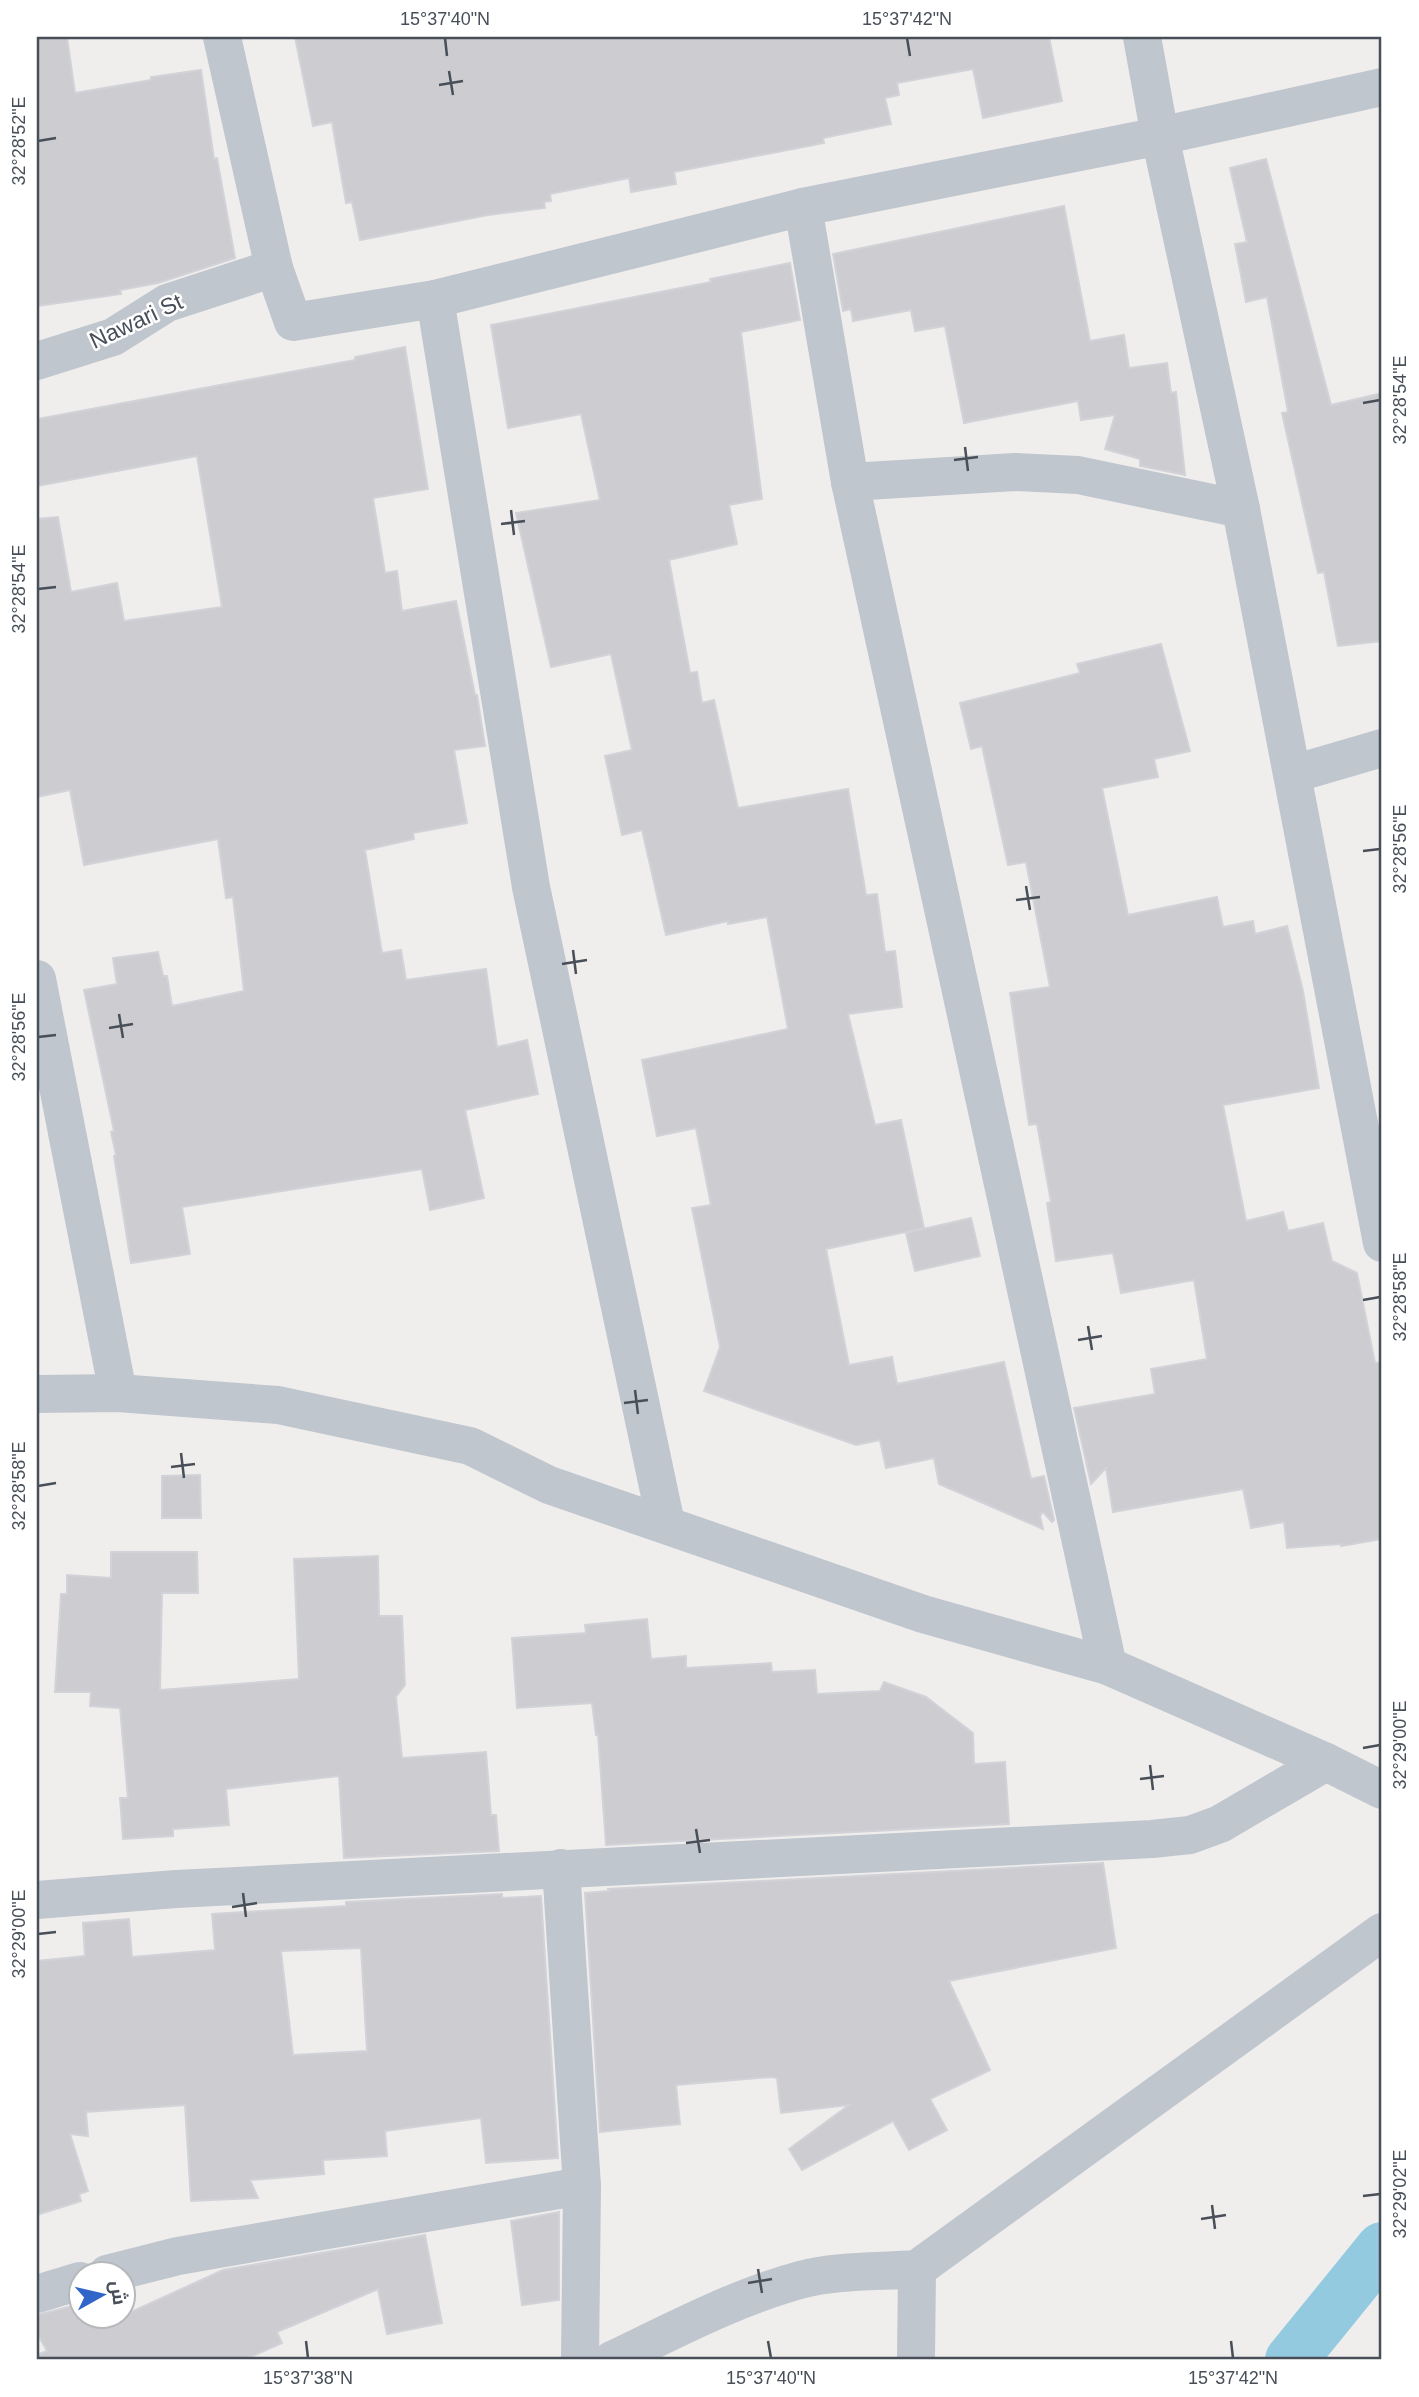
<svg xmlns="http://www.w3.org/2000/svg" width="1419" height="2397" font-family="Helvetica,Cairo,sans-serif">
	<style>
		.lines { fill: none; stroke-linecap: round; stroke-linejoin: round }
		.canal { stroke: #93cae0; stroke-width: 52 }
		.building { fill: #ccccd1; stroke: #d2d3d8; stroke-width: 2; fill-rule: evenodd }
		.minor { stroke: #c0c6ce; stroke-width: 38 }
		.ticks { fill: none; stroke: #484f58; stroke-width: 2.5 }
		.labels { text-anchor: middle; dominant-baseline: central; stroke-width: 5; stroke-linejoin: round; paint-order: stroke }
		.street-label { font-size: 23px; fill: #484f58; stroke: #fff }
		.neatline { fill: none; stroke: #484f58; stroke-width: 2.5 }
		.ticks-label { font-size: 18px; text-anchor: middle; fill: #484f58 }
	</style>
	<rect width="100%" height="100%" fill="#f0eeed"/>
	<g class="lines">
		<polyline class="canal" points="1291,2360 1382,2248"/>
	</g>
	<g class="building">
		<polygon points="37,37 67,37 75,93 151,80 151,77 201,70 214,159 217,158 235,258 158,283 120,290 121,294 37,306"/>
		<polygon points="295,37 1049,37 1062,101 983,118 973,69 897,83 899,95 885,98 891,124 823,138 824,143 674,172 676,184 631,192 629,178 550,194 551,201 544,202 545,208 488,215 360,240 352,202 346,203 332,122 313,126"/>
		<polygon points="1266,159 1331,405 1382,393 1382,641 1338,646 1324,572 1318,573 1282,413 1288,412 1267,297 1246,302 1235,244 1247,242 1230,168"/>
		<polygon points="1064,206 1090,341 1124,335 1129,368 1167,363 1171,393 1176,392 1185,475 1140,466 1140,459 1105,449 1115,415 1081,420 1078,401 964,423 945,326 915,331 911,310 853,321 851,309 843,311 833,254"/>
		<polygon points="790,263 800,320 741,332 762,499 729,505 737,544 669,560 690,673 697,672 702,703 714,700 738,808 848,789 866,895 877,894 885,952 895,951 902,1007 848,1014 875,1125 901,1120 924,1228 826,1249 849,1365 892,1357 897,1384 1004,1362 1031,1479 1044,1476 1054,1520 1052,1522 1043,1512 1040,1516 1043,1529 939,1484 934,1458 886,1468 880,1440 856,1445 704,1391 720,1347 692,1208 711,1205 696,1128 657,1136 642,1060 788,1029 767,917 728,924 728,921 666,935 642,830 622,835 605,756 632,750 611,654 551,667 516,513 600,500 581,414 508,428 491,325 711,282 710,279"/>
		<polygon points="405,347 428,489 373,498 385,573 397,571 402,611 456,601 475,695 477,695 485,746 454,750 467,823 413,833 414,839 365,850 382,953 401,950 406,980 486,969 497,1047 527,1040 538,1094 465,1110 484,1198 430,1210 422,1169 182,1207 190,1254 131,1263 114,1156 116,1155 111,1132 114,1131 84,990 117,984 113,958 158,952 163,976 167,976 172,1006 244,991 233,897 226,898 218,839 84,865 70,790 37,797 37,519 58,517 71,592 117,583 124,621 222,607 197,456 37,486 37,419 355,360 355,357"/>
		<polygon points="1161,644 1190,751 1154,759 1158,777 1102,788 1128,915 1217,897 1223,927 1253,921 1255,934 1287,926 1303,991 1319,1088 1223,1105 1246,1221 1283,1212 1288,1231 1323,1223 1332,1261 1357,1273 1375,1363 1382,1362 1382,1539 1341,1546 1341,1544 1287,1548 1284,1522 1251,1528 1243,1489 1113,1512 1106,1468 1091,1484 1074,1408 1155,1394 1151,1369 1207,1359 1194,1280 1121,1293 1113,1253 1056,1261 1047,1203 1051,1202 1037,1124 1029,1125 1010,993 1050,987 1026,862 1008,865 982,746 971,749 960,703 1080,673 1077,664"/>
		<polygon points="971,1218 980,1256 915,1271 906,1233"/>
		<polygon points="200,1475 201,1518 162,1518 162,1476"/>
		<polygon points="111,1552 197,1552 198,1593 162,1593 160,1690 299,1679 294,1559 378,1556 379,1616 402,1616 405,1685 396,1697 402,1758 486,1752 491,1815 496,1815 499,1851 344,1858 339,1776 226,1789 229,1825 173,1829 173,1836 123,1839 120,1798 128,1798 120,1708 90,1706 91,1692 55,1692 61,1594 67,1594 67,1575 111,1578"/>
		<polygon points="647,1619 651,1659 686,1656 686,1668 771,1663 772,1672 815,1670 817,1694 880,1691 884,1682 926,1697 973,1733 974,1764 1005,1762 1009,1824 606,1845 598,1735 596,1735 592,1703 517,1708 512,1638 586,1633 585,1625"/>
		<polygon points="1103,1863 1116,1948 949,1981 990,2070 930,2099 947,2130 909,2150 893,2121 802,2170 789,2149 849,2105 781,2113 777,2078 771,2077 676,2085 680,2124 600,2132 585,1893 609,1891 608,1889"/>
		<path d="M502,1894V1898L541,1896L558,2158L486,2163L481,2118L385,2131L387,2156L323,2160L324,2174L250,2180L258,2198L191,2201L185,2105L86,2112L88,2136L70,2134L88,2191L79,2194L81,2201L37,2215V1961L85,1956L83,1923L129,1919L132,1957L215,1950L212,1914L346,1906V1902ZM361,1948L367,2051L293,2055L281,1951Z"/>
		<polygon points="559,2212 559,2300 522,2305 511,2221"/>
		<polygon points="425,2235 442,2323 387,2334 378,2289 277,2332 282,2343 244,2360 37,2360 37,2355 47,2351 37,2333 37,2315 80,2304 80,2316 90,2316 96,2328 223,2270"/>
	</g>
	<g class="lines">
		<g class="minor">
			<polyline points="222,37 274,268 293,322 435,299 803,207 1160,136 1382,87"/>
			<polyline points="1142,37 1160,136 1241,509 1382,1243"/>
			<polyline points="803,207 850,482 1108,1666 1326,1762"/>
			<polyline points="435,299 531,887 666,1524"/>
			<polyline points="37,361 113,337 167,303 274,268"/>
			<polyline points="850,482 1015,472 1078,475 1241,509"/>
			<polyline points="1293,774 1382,748"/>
			<polyline points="37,979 118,1393"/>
			<polyline points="37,1394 118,1393 278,1405 470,1446 549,1485 923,1614 1108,1666"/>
			<polyline points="561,1868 582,2186 580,2360"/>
			<polyline points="37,1900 176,1889 1152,1839 1190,1835 1220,1824 1326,1762 1382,1790"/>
			<polyline points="107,2274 178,2256 582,2186"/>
			<polyline points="37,2294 80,2281"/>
			<path d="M612,2360C673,2331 734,2298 800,2280C837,2270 879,2272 917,2269"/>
			<polyline points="916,2360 917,2269 1382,1932"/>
		</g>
	</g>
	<path class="ticks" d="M445,38L447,56M907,38L910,56M449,71L453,95M439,85L463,81M38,141L56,138M1363,403L1380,400M965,447L968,471M954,460L978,457M511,510L514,535M501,524L525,521M38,589L56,587M1363,851L1380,849M1026,886L1030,910M1016,900L1040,897M573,950L576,974M562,964L587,960M119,1014L123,1038M109,1028L133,1024M38,1037L56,1035M1363,1300L1380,1297M1088,1326L1092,1350M1078,1340L1102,1336M635,1390L638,1414M624,1403L648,1400M181,1453L184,1478M171,1467L195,1464M38,1486L56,1483M1363,1748L1380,1745M1150,1765L1153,1790M1140,1779L1164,1776M696,1829L700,1853M686,1843L710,1840M243,1893L246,1917M232,1907L257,1903M38,1934L56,1932M1363,2196L1380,2194M1212,2205L1215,2229M1201,2219L1226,2215M758,2269L762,2293M748,2283L772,2279M306,2341L308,2358M768,2341L771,2358M1231,2341L1233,2358"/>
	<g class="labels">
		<g class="street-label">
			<text transform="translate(136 321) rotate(-25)">Nawari St</text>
		</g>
	</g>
	<rect width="1419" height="2397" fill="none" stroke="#ffffff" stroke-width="77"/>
	<g transform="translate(102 2295) rotate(82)"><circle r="33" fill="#ffffff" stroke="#b6b9bc" stroke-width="2"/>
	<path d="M0-5L12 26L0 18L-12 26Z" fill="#2f66c8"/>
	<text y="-10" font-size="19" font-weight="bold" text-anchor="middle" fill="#484f58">ش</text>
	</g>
	<rect x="38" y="38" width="1342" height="2320" class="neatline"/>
	<g class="ticks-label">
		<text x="445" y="25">15°37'40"N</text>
		<text x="907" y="25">15°37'42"N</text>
		<text transform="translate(19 141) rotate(-90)" y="6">32°28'52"E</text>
		<text transform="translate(1400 400) rotate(-90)" y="6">32°28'54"E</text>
		<text transform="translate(19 589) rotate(-90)" y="6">32°28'54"E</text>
		<text transform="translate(1400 849) rotate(-90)" y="6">32°28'56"E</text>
		<text transform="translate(19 1037) rotate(-90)" y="6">32°28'56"E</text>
		<text transform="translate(1400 1297) rotate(-90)" y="6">32°28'58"E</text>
		<text transform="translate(19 1486) rotate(-90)" y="6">32°28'58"E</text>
		<text transform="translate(1400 1745) rotate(-90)" y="6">32°29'00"E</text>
		<text transform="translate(19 1934) rotate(-90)" y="6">32°29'00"E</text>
		<text transform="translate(1400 2194) rotate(-90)" y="6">32°29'02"E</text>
		<text x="308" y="2384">15°37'38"N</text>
		<text x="771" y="2384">15°37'40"N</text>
		<text x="1233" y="2384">15°37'42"N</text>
	</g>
</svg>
